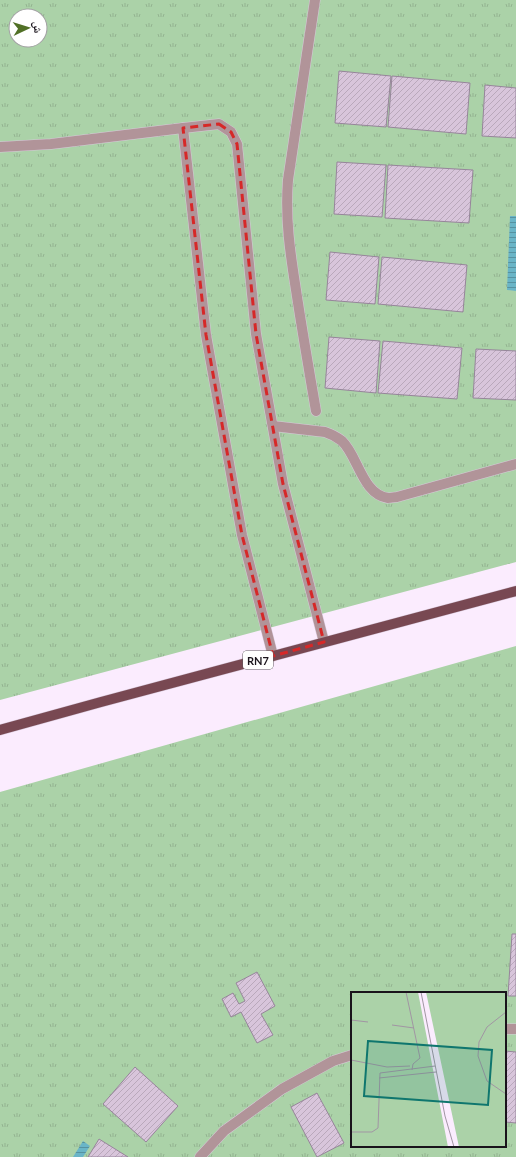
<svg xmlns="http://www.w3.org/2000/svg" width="516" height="1157" font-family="Lato,'Noto Naskh Arabic',sans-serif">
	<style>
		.grass { fill: url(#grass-tufts); fill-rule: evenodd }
		.water { fill: url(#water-rules) }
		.building { fill: url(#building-hatch); stroke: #96859a }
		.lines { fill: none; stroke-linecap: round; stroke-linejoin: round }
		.lane-casing { stroke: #d7c9da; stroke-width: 11 }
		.street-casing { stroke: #d7c9da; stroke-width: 11 }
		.primary-casing { stroke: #d7c9da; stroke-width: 11 }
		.lane { stroke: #b19499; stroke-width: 10 }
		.street { stroke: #b19499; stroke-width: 10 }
		.primary { stroke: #784852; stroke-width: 10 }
		.marked { fill: none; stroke: #d62828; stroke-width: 3; stroke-dasharray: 8 5; stroke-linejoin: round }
		.labels { text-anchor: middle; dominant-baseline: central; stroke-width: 3; stroke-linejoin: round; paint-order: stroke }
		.shield { fill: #fff; stroke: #5e5a5f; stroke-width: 1 }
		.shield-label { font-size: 11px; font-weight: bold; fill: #19131b }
		.inset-road { fill: none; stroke: #a195a3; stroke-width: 1 }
		.view { fill: #0f766e; fill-opacity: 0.15; stroke: #0f766e; stroke-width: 2 }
		.inset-edge { fill: none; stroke: #19131b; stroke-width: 2 }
	</style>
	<defs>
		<pattern id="grass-tufts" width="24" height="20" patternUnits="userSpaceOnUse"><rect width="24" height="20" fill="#abd2a8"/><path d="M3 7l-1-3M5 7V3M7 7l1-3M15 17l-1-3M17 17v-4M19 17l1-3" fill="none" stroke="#93b390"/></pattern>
		<pattern id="water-rules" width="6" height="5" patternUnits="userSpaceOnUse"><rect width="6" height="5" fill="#6ab5c7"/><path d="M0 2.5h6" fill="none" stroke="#5692a1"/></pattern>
		<pattern id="building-hatch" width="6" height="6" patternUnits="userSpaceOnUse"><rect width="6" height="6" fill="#d8c5db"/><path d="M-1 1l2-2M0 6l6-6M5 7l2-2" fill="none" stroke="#b9a8bb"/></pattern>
	</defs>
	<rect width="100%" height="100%" fill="#fbecfe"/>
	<g class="grass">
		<path d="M0,0H516V562L0,700ZM16,16H40V40H16Z"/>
		<path d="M516,646V1157H0V792ZM352,993H505V1146H352Z"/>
	</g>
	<g class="water">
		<polygon points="510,216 516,216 516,291 507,290"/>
		<polygon points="83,1141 90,1146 83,1157 73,1157"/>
	</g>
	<g class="building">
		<polygon points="339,71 391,76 386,127 335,123"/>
		<polygon points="392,76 470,83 466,134 388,127"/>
		<polygon points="485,85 516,88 516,138 482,136"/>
		<polygon points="337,162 386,165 382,217 334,214"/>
		<polygon points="388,165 473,170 469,223 385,218"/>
		<polygon points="330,252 379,257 375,304 326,300"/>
		<polygon points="382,257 467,265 463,312 378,304"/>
		<polygon points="329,337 380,341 376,393 325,388"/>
		<polygon points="383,341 462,348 457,399 378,393"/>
		<polygon points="476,349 516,351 516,400 473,398"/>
		<polygon points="512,934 516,934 516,996 508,996"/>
		<polygon points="257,972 275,1006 261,1014 273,1035 257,1043 241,1012 231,1017 222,999 233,993 239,1004 245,1001 236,983"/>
		<polygon points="505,1051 516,1052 516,1123 505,1122"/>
		<polygon points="135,1067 178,1106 146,1142 103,1104"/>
		<polygon points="317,1093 344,1143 317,1157 291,1107"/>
		<polygon points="99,1139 128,1157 88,1157"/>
	</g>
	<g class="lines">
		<g class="lane-casing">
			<g id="lane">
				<path d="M315,0L288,180C285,218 290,252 296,290C302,330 309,370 316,411"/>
				<path d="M273,426L325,432C331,434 337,437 342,441C358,456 362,494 388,498C391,498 395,497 397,497L516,464"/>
			</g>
		</g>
		<g class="street-casing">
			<g id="street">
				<polyline points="183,128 206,335 242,535 273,656"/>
				<polyline points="0,147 51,144 183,128 219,124 231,132 237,144 256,334 283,484 324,642"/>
				<polyline points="505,1029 516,1029"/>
				<polyline points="200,1157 224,1131 282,1089 333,1061 352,1055"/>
			</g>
		</g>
		<g class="primary-casing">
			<polyline id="primary" points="0,730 101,702 516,591"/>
		</g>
		<use href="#lane" class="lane"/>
		<use href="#street" class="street"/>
		<use href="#primary" class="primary"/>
	</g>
	<path class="marked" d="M219,124L231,132L237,144L256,334L283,484L324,642L273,656L242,535L206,335L183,128Z"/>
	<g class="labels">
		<rect class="shield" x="243" y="651" width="30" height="18" rx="3"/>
		<g class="shield-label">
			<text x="258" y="660">RN7</text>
		</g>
	</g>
	<g transform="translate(351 992)">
		<rect width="155" height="155" fill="#fbecfe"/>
		<path d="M0,0H67L97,155H0ZM75,0H155V155H108Z" fill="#abd2a8"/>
		<path class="inset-road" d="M55,0L69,66L62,72L61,78M70,0L94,124L103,155M155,20L136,35L128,50L127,64L136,89L155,102M0,28L17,30M41,33L63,36M0,68L36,75L59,74M28,86L85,80M0,140H21L27,136L29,81L84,74"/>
		<path class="view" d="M17,49L141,58L137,113L13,104Z"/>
		<rect width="155" height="155" class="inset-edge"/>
	</g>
	<g transform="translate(28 28) rotate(86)"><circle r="19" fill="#ffffff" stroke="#a3a1a4"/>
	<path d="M0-3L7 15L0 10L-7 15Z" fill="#517026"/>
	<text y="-6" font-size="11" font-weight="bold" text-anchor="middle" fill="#19131b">ش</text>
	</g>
</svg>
